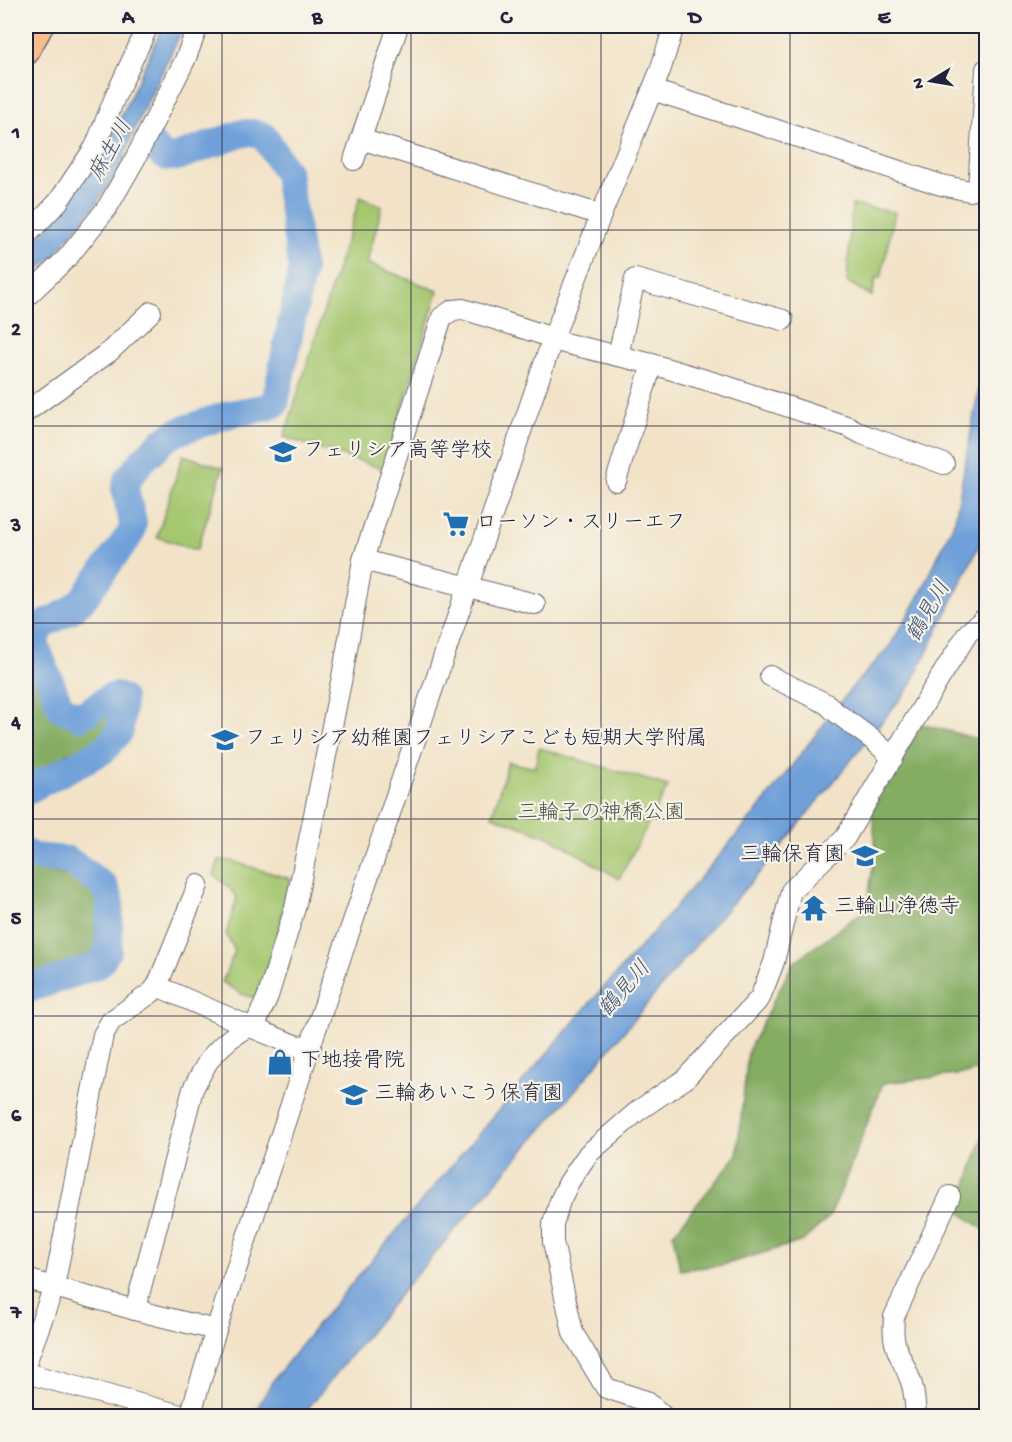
<svg xmlns="http://www.w3.org/2000/svg" width="1012" height="1442" font-family="'Gochi Hand','Klee One',sans-serif">
	<style>
		.green { fill: #a5c770; stroke: #647456; stroke-width: 1.5 }
		.forest { fill: #84ac62; stroke: #53674e; stroke-width: 1.5 }
		.water { fill: #6fa0d9; stroke: #48618a; stroke-width: 1.5 }
		.lines { fill: none; stroke-linecap: round; stroke-linejoin: round }
		.river { stroke: #6fa0d9; stroke-width: 28 }
		.minor-casing { stroke: #6b666c; stroke-width: 22 }
		.major-casing { stroke: #6b666c; stroke-width: 27 }
		.minor { stroke: #fff; stroke-width: 20 }
		.major { stroke: #fabc8b; stroke-width: 24 }
		.grid { fill: none; stroke: #22223b; stroke-width: 1.5; stroke-opacity: 0.55 }
		.labels { text-anchor: middle; dominant-baseline: central; stroke-width: 4.5; stroke-linejoin: round; paint-order: stroke }
		.poi-label { font-size: 21px; fill: #22223b; stroke: #f7f3e8; text-anchor: start }
		.park-label { font-size: 21px; fill: #49544b; stroke: #f7f3e8 }
		.water-label { font-size: 22px; font-style: italic; fill: #41547a; stroke: #f7f3e8 }
		.neatline { fill: none; stroke: #22223b; stroke-width: 2 }
		.grid-label { font-size: 20px; text-anchor: middle; font-weight: bold; fill: #22223b }
	</style>
	<rect width="100%" height="100%" fill="#f7f3e8"/>
	<filter id="ink" filterUnits="userSpaceOnUse"><feTurbulence type="fractalNoise" baseFrequency=".0167" numOctaves="2"/><feDisplacementMap in="SourceGraphic" scale="12" xChannelSelector="R" yChannelSelector="G"/><feConvolveMatrix kernelMatrix="1 2 1 2 8 2 1 2 1" color-interpolation-filters="sRGB"/></filter>
	<filter id="wash" filterUnits="userSpaceOnUse"><feTurbulence type="fractalNoise" baseFrequency=".008" numOctaves="4" result="noise"/><feDisplacementMap in="SourceGraphic" scale="24" xChannelSelector="R" yChannelSelector="G"/><feGaussianBlur stdDeviation="1.35" result="paint"/><feColorMatrix in="noise" values="0 0 0 0 0 0 0 0 0 0 0 0 0 0 0 0 0 1.4 0 .05"/><feComposite in="paint" operator="in"/></filter>
	<g filter="url(#wash)">
		<rect width="100%" height="100%" fill="#f2e3c8"/>
		<g class="green">
			<polygon points="360,197 382,206 367,263 438,291 384,469 284,437"/>
			<polygon points="852,205 895,212 881,278 876,278 872,296 847,282"/>
			<polygon points="183,455 223,468 197,550 157,537"/>
			<polygon points="539,748 668,786 619,879 552,838 492,816 508,762 535,768"/>
			<polygon points="219,860 231,861 291,879 286,893 277,940 256,998 244,995 222,982 235,951 226,934 237,898 230,888 214,875"/>
		</g>
		<g class="forest">
			<path d="M33,670L50,708L68,724L90,722L102,709L112,704L116,718L111,738L94,751L81,755L67,753C60,775 47,787 26,793V675Z"/>
			<polygon points="922,724 985,741 986,749 986,1074 983,1069 965,1074 883,1083 840,1193 829,1217 803,1241 723,1265 680,1270 673,1234 737,1155 748,1051 793,963 866,909 876,849 872,810"/>
			<polygon points="26,864 49,873 73,876 93,889 102,899 104,924 97,960 73,980 46,991 26,993"/>
			<polygon points="986,1127 986,1231 958,1211"/>
		</g>
		<g class="water">
			<polygon points="163,26 184,26 136,126 119,170 93,208 53,257 26,280 26,248 45,231 83,179 113,123 120,119"/>
			<polygon points="986,349 986,522 977,550 910,687 774,856 711,927 572,1094 405,1288 302,1416 253,1416 272,1382 321,1320 588,1005 658,927 757,811 854,685 890,646 918,599 955,520"/>
		</g>
		<g class="lines">
			<g class="river">
				<path d="M26,791L104,750L120,731L122,699L117,696L110,697L80,717L61,708L36,647V634L45,624L71,610L84,598L131,533L133,523L125,489L127,480L142,461L164,440L177,432L212,420L230,414L268,407L275,404L302,270L287,173L264,136L254,133H243L177,157C162,158 161,155 152,144"/>
				<polyline points="26,853 33,857 68,860 104,886 110,900 108,950 98,965 26,990"/>
			</g>
		</g>
	</g>
	<g filter="url(#ink)">
		<g class="lines">
			<g class="minor-casing">
				<g id="minor">
					<polyline points="652,90 756,123 941,185 970,191 978,189 986,69"/>
					<polyline points="361,139 601,215"/>
					<polyline points="354,160 398,26"/>
					<polyline points="26,236 58,202 95,147 115,97 148,26"/>
					<polyline points="26,297 68,257 107,208 135,159 185,60 198,26"/>
					<polyline points="618,356 635,279 783,320"/>
					<polyline points="26,412 109,352 151,312"/>
					<polyline points="616,481 652,364"/>
					<polyline points="363,560 535,604"/>
					<polyline points="770,676 827,704 834,711 873,740 893,758"/>
					<polyline points="157,986 248,1026 297,1046 311,1045"/>
					<polyline points="26,1279 135,1310 216,1330"/>
					<path d="M135,1310L193,1089C197,1081 202,1072 207,1063C217,1048 238,1030 256,1023L268,996L295,908L342,677L363,560L442,317L453,310L463,309L538,333L564,343L652,364L726,386L849,427L862,434L944,464"/>
					<polyline points="26,1363 54,1287 103,1035 111,1021 151,993 157,986 198,885"/>
					<polyline points="26,1373 184,1416"/>
					<polyline points="190,1416 216,1330 314,1035 553,338 601,215 660,71 674,26"/>
					<polyline points="663,1416 646,1401 606,1388 573,1333 553,1242 553,1224 560,1201 569,1182 588,1154 639,1110 685,1079 760,998 774,962 791,891 845,838 930,694 968,633 986,617"/>
					<path d="M916,1416C915,1404 915,1391 910,1379C900,1352 891,1349 894,1317L950,1196"/>
				</g>
			</g>
			<g class="major-casing">
				<polyline id="major" points="26,53 41,26"/>
			</g>
			<use href="#minor" class="minor"/>
			<use href="#major" class="major"/>
		</g>
	</g>
	<path class="grid" d="M222,26V1416M411,26V1416M601,26V1416M790,26V1416M26,230H986M26,426H986M26,623H986M26,819H986M26,1016H986M26,1212H986"/>
	<defs>
		<g id="school-bare" transform="scale(2.07)"><path d="M0-5L7-2L0 1L-7-2ZM-4 1L0 2.5L4 1V4Q0 6-4 4Z" fill="#1f6fb2" stroke="#f7f3e8" stroke-width="2.5" paint-order="stroke"/></g>
		<g id="supermarket-bare" transform="scale(2.07)"><path d="M-6-5.5h2.5l.6 2H6L4.5 2H-2.5L-4.4-4H-6ZM-1.5 3.2a1.3 1.3 0 1 0 .1 0ZM3 3.2a1.3 1.3 0 1 0 .1 0Z" fill="#1f6fb2" stroke="#f7f3e8" stroke-width="2.5" paint-order="stroke"/></g>
		<g id="temple-bare" transform="scale(2.07)"><path d="M0-6L5-2H3V0L6.5 2.5H4V6H1.5V3h-3V6H-4V2.5H-6.5L-3 0V-2H-5Z" fill="#1f6fb2" stroke="#f7f3e8" stroke-width="2.5" paint-order="stroke"/></g>
		<g id="shop-bare" transform="scale(2.07)"><path d="M-5-2.5h2.3a2.7 3.5 0 0 1 5.4 0H5L5.5 6h-11ZM-1.5-2.5h3a1.5 2.3 0 0 0-3 0Z" fill="#1f6fb2" stroke="#f7f3e8" stroke-width="2.5" paint-order="stroke"/></g>
	</defs>
	<g fill-rule="evenodd">
		<use href="#school-bare" x="283" y="452"/>
		<use href="#supermarket-bare" x="456" y="524"/>
		<use href="#school-bare" x="225" y="740"/>
		<use href="#school-bare" x="865" y="856"/>
		<use href="#temple-bare" x="814" y="908"/>
		<use href="#shop-bare" x="280" y="1062"/>
		<use href="#school-bare" x="354" y="1095"/>
	</g>
	<g class="labels">
		<g class="poi-label">
			<text x="303" y="452">フェリシア高等学校</text>
			<text x="476" y="524">ローソン・スリーエフ</text>
			<text x="245" y="740">フェリシア幼稚園フェリシアこども短期大学附属</text>
			<text x="845" y="856" text-anchor="end">三輪保育園</text>
			<text x="834" y="908">三輪山浄徳寺</text>
			<text x="300" y="1062">下地接骨院</text>
			<text x="374" y="1095">三輪あいこう保育園</text>
		</g>
		<g class="park-label">
			<text x="601" y="814">三輪子の神橋公園</text>
		</g>
		<g class="water-label">
			<text transform="translate(112 151) rotate(-61)">麻生川</text>
			<text transform="translate(930 612) rotate(-60)">鶴見川</text>
			<text transform="translate(626 990) rotate(-49)">鶴見川</text>
		</g>
	</g>
	<rect width="1012" height="1442" fill="none" stroke="#f7f3e8" stroke-width="66"/>
	<g transform="translate(931 81) rotate(259)" stroke="#f7f3e8" stroke-width="4.5" paint-order="stroke">
	<path d="M0-4.5L10 22L0 15L-10 22Z" fill="#22223b"/>
	<text y="-9" font-size="16" font-weight="bold" text-anchor="middle" fill="#22223b">N</text>
	</g>
	<rect x="33" y="33" width="946" height="1376" class="neatline"/>
	<g class="grid-label">
		<text x="128" y="23">A</text>
		<text x="317" y="23">B</text>
		<text x="506" y="23">C</text>
		<text x="695" y="23">D</text>
		<text x="884" y="23">E</text>
		<text x="16" y="138">1</text>
		<text x="16" y="335">2</text>
		<text x="16" y="531">3</text>
		<text x="16" y="728">4</text>
		<text x="16" y="924">5</text>
		<text x="16" y="1121">6</text>
		<text x="16" y="1318">7</text>
	</g>
</svg>
